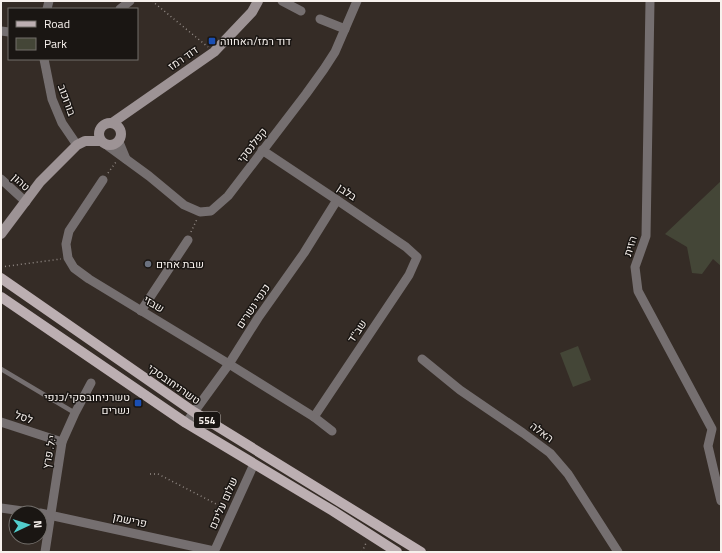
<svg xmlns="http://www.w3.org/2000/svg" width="722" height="553" font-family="'Titillium Web',Heebo,sans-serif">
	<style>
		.green { fill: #444637 }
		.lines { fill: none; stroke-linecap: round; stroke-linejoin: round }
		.path { stroke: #928a85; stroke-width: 1.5; stroke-dasharray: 1 3; stroke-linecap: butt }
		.lane { stroke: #756f70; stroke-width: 4.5 }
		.street { stroke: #756f70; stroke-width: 9 }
		.secondary { stroke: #9d9395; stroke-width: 10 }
		.primary { stroke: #bcafb2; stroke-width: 10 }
		.transit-dot { fill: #1a4fb4; stroke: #1a1613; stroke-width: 1.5 }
		.worship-dot { fill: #6b7280; stroke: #1a1613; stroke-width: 1.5 }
		.labels { text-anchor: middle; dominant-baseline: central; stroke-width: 3; stroke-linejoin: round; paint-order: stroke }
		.shield { fill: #1a1613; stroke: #b5afac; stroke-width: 1 }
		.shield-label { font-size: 10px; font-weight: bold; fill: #f7f1ed }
		.poi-label { font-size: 11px; fill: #f7f1ed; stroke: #1a1613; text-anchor: start }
		.street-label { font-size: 11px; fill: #f7f1ed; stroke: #1a1613 }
	</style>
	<rect width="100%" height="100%" fill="#352c26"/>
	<g class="green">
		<polygon points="721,181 721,266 713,259 702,274 692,273 687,247 665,234"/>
		<polygon points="578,346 591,380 573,387 560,353"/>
	</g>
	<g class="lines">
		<g class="path">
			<polyline points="152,1 208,47"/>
			<polyline points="108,173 116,162"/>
			<polyline points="191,232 197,219"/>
			<polyline points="1,267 61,259"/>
			<polyline points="150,474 158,474 224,508"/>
			<polyline points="362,552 366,543"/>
		</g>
		<polyline class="lane" points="1,369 75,413"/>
		<g class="street">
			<polyline points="282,1 301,11"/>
			<polyline points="650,1 646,236 635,267 638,291 712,429 708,446 721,501"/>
			<polyline points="47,9 49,1"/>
			<polyline points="120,9 130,1"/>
			<polyline points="320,19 345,29"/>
			<polyline points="1,31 9,32"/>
			<polyline points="44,59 52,99 62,123 77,145"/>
			<polyline points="119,142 126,159"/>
			<polyline points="108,146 149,176 184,205 200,212 211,211 228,196 306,94 324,69 335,52 357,1"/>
			<polyline points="262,150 337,200 406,247 417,257 409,275 314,417"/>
			<polyline points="1,179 26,202"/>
			<polyline points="103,180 69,231 66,244 68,258 74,268 89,279 229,364 314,417 332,431"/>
			<polyline points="141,311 188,240"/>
			<polyline points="422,359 460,390 523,433 550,453 568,474 618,552"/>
			<polyline points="1,422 62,442"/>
			<polyline points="186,423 229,364 258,318 304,253 337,200"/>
			<polyline points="1,508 37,513"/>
			<polyline points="40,513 214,551"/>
			<polyline points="45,552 62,442 75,413 91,383"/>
			<polyline points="214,552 254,464"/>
		</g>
		<g class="secondary">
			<circle cx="110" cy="134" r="11"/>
			<polyline points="112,123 214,52 252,12 258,1"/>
			<polyline points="1,234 40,182 77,145 85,141 101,141"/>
		</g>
		<g class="primary">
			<polyline points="1,278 194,412 421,552"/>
			<polyline points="1,297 186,423 333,511 397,552"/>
		</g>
	</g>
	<g class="transit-dot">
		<rect x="208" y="37" width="8" height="8" rx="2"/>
		<rect x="134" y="399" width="8" height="8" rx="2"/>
	</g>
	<circle class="worship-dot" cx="148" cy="264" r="4"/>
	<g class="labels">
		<rect class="shield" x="194" y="412" width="26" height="16" rx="3"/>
		<g class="shield-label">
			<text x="207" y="420">554</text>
		</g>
		<g class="poi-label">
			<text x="220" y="41">דוד רמז/האחווה</text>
			<text x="156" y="264">שבת אחים</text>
			<text x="130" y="397" text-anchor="end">טשרניחובסקי/כנפי<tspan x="130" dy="13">נשרים</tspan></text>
		</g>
		<g class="street-label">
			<text transform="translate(183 58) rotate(-35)">דוד רמז</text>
			<text transform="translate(67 100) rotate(70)">בורוכוב</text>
			<text transform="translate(252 145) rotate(-52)">קפלנסקי</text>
			<text transform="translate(21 182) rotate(43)">טהון</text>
			<text transform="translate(347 192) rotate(34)">בלבן</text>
			<text transform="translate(630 246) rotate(-72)">הזית</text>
			<text transform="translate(154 304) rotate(31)">שבזי</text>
			<text transform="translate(253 306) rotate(-56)">כנפי נשרים</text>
			<text transform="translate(357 331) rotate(-56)">שב''ד</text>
			<text transform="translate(174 384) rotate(35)">טשרניחובסקי</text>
			<text transform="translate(24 417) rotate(18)">לסל</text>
			<text transform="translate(542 432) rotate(37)">האלה</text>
			<text transform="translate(49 452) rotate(-79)">י.ל. פרץ</text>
			<text transform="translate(223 503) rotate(-66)">שלום עליכם</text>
			<text transform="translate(130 520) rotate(12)">פרישמן</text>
		</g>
	</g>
	<rect width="722" height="553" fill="none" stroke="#f7f1ed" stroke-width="4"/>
	<rect x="8" y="8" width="130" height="52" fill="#1a1613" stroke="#726e6a"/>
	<rect x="16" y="21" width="20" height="6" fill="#bcafb2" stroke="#726e6a"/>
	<text x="44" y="28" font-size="12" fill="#f7f1ed">Road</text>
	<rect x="16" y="38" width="20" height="12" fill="#444637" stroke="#726e6a"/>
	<text x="44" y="48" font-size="12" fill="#f7f1ed">Park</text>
	<g transform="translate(28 525) rotate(86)"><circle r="19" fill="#1a1613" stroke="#726e6a"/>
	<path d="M0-3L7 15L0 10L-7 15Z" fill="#52cdcc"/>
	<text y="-6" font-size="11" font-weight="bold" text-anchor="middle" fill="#f7f1ed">N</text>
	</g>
</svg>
